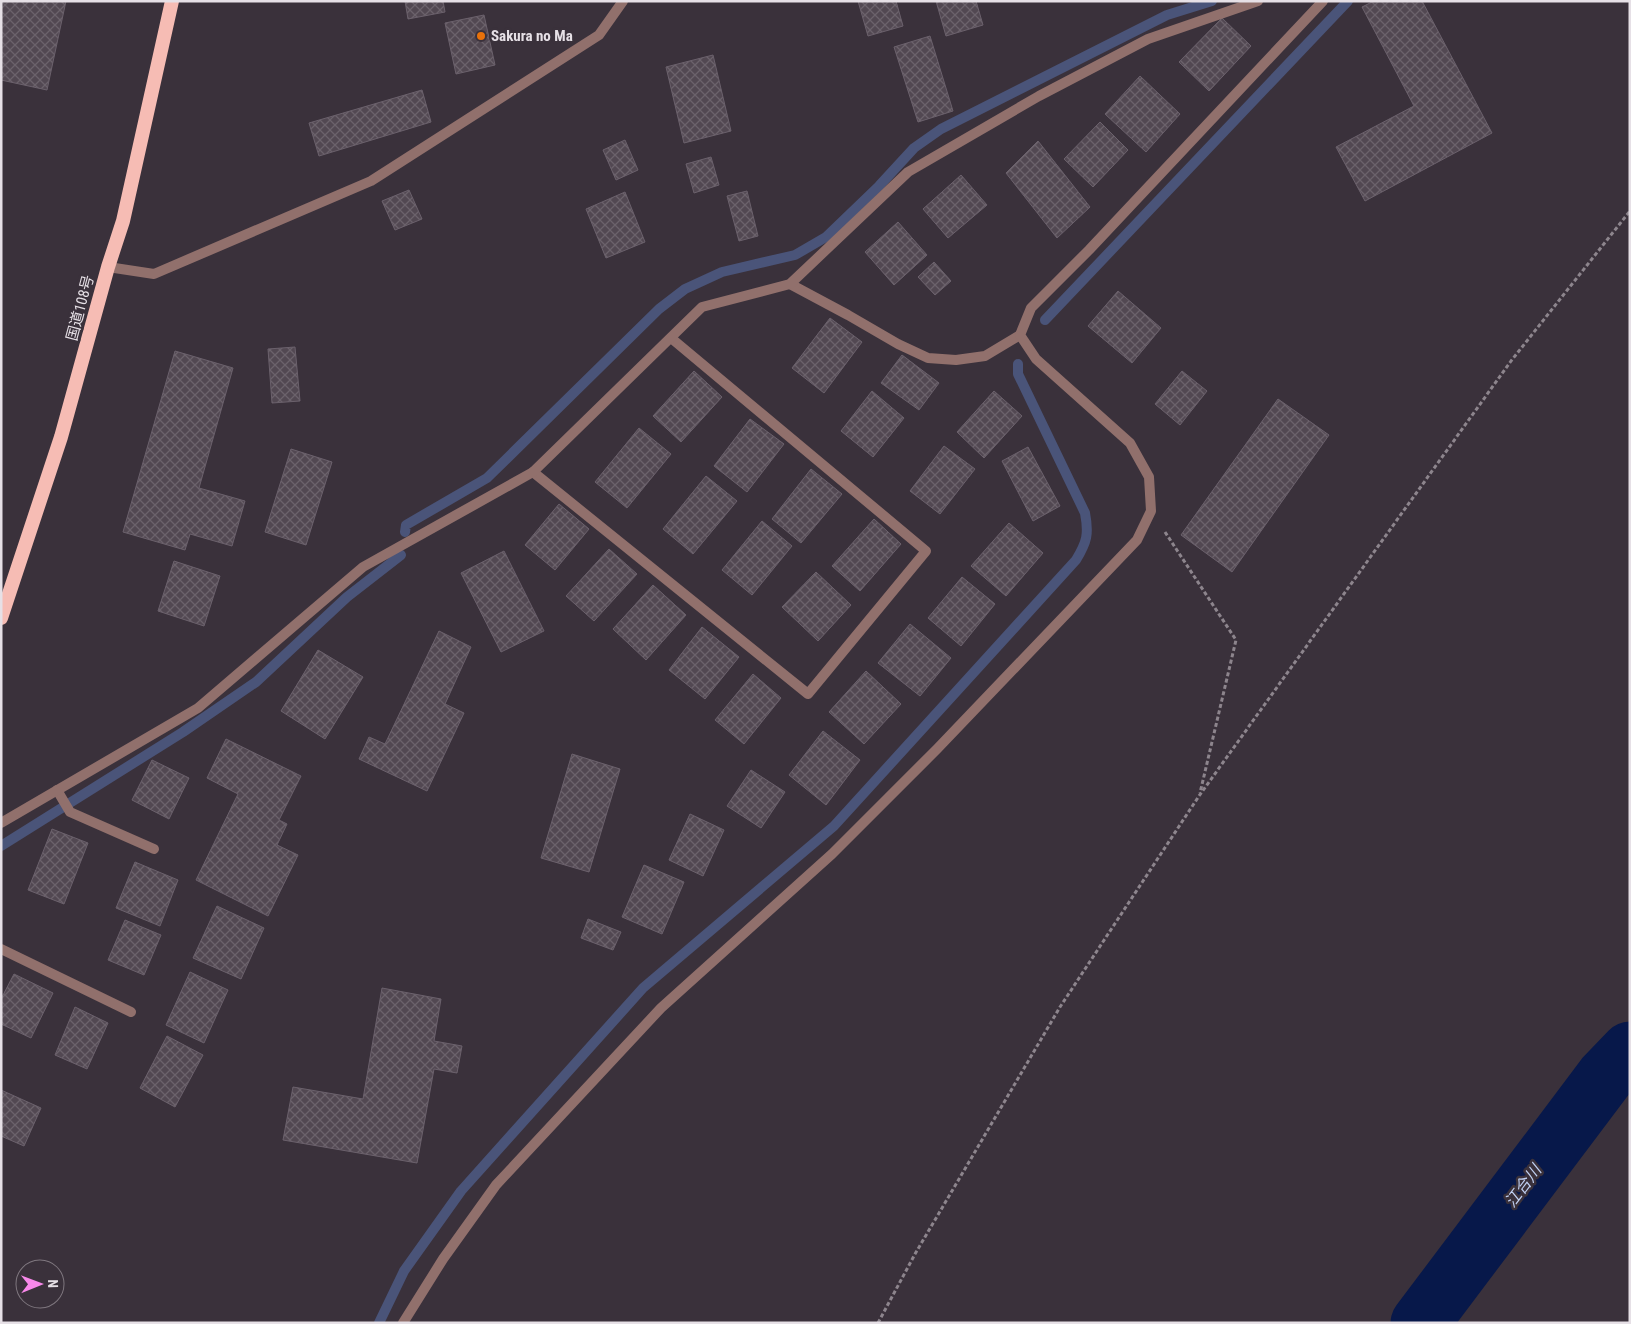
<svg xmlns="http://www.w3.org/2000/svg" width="1631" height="1324" font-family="'Roboto Condensed','Noto Sans JP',sans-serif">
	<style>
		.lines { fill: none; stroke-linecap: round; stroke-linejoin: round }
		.stream { stroke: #4a5479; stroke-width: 10 }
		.river { stroke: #07184a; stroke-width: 59 }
		.building { fill: url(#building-cross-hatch); stroke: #6b616c }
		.path { stroke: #8d858d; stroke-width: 3; stroke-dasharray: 4 2.5; stroke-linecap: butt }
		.minor { stroke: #91706c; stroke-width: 10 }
		.trunk { stroke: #f6bcb4; stroke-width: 14 }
		.food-dot { fill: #e8710a; stroke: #3a313b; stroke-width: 2 }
		.labels { text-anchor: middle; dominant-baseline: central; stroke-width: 5; stroke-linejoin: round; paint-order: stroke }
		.poi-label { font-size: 15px; font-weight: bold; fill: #e6e0e6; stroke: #3a313b; text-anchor: start }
		.street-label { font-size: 15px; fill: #e6e0e6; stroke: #3a313b }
		.water-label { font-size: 16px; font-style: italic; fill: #c1d1f3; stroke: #3a313b }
	</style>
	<defs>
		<pattern id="building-cross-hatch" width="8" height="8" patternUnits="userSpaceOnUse" patternTransform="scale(1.25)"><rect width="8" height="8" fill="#524852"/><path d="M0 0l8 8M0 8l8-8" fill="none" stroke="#6b626b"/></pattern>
	</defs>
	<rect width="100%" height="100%" fill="#3a313b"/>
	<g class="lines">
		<g class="stream">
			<polyline points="1045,320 1348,1"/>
			<polyline points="405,532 406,525 487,478 659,309 685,289 722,272 795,255 826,237 879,186 914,148 941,129 1167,15 1212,1"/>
			<polyline points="1,846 183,732 256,682 347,597 401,555"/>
			<path d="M379,1323L404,1271L461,1191L643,988L834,826L1076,560C1087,542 1089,534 1085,513L1018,374V364"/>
		</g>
		<polyline class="river" points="1420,1323 1605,1077 1630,1051"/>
	</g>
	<g class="building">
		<polygon points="1,1 66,1 47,90 1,80"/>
		<polygon points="405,1 443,1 445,12 408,19"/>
		<polygon points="858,1 896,1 903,26 868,36"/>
		<polygon points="936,1 976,1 983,25 946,36"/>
		<polygon points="1374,1 1422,1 1492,133 1365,201 1336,147 1414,106 1362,7"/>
		<polygon points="484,15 495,65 456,74 445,23"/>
		<polygon points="1222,18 1251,46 1209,91 1179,62"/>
		<polygon points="930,36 953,111 918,122 894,47"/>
		<polygon points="713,55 731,131 684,143 666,67"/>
		<polygon points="1140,76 1180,114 1146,152 1105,114"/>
		<polygon points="422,90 431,122 319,156 309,123"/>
		<polygon points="1100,122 1128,150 1093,187 1064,159"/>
		<polygon points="625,140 638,170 616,180 603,150"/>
		<polygon points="1038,141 1090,207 1057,238 1006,173"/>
		<polygon points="711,157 719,185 694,193 686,164"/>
		<polygon points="961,175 987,205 948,238 923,209"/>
		<polygon points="409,190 422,219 395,230 382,201"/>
		<polygon points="747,191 758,236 739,241 727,196"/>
		<polygon points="625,192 645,242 606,258 586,209"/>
		<polygon points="898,222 927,255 894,285 865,252"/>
		<polygon points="934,262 951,281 935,295 918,277"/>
		<polygon points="1118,291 1161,328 1132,363 1088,326"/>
		<polygon points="830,318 862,342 824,393 792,368"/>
		<polygon points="295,347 300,401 272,403 268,349"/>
		<polygon points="175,351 233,368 199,488 245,501 232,546 190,534 185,550 123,532"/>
		<polygon points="902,355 939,383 919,410 881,383"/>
		<polygon points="694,371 722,397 681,442 653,416"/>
		<polygon points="1182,371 1207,391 1180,425 1155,404"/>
		<polygon points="872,391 904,418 873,457 841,431"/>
		<polygon points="994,391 1022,416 984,458 957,432"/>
		<polygon points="1278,399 1329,435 1232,572 1181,535"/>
		<polygon points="750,419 784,444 747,492 714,466"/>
		<polygon points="639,428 671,454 627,508 595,482"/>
		<polygon points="944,446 975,469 940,514 910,491"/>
		<polygon points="1028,447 1060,506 1033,521 1002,461"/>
		<polygon points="291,449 332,462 306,545 265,532"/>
		<polygon points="811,469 842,494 801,543 772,519"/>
		<polygon points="706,476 737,501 693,554 663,529"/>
		<polygon points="559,504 589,529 555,570 525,545"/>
		<polygon points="874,519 901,544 860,591 832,566"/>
		<polygon points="762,521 792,546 752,595 722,570"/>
		<polygon points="1009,523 1043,553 1006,596 971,566"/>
		<polygon points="609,549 637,574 594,621 566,596"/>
		<polygon points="504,551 544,631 501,652 461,573"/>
		<polygon points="174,561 220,576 204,626 158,611"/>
		<polygon points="816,572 851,605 818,641 782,607"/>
		<polygon points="962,577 995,604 961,646 928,618"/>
		<polygon points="653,585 686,615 646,660 613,629"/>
		<polygon points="910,624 951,658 920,696 878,663"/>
		<polygon points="702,627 739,657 705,699 669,670"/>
		<polygon points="439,631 471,647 445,704 464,713 427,791 359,759 369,737 385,744"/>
		<polygon points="318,650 363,677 325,739 281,711"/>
		<polygon points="866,671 901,704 864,744 829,712"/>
		<polygon points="753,674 781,698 744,744 715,720"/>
		<polygon points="823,731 860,760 826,805 789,775"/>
		<polygon points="226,739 301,776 279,820 287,824 277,845 298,855 268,916 196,880 238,794 207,778"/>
		<polygon points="572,754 620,769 589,872 541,858"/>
		<polygon points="152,760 189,778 169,819 132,800"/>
		<polygon points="751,770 785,792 761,828 727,806"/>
		<polygon points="690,814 724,830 703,876 669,860"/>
		<polygon points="52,829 88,843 64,904 28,890"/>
		<polygon points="135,862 178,880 160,926 116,908"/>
		<polygon points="644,865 684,882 662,934 622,917"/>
		<polygon points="217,906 264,928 241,979 193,958"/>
		<polygon points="588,919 621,932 613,950 581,938"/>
		<polygon points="125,920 161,935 144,975 108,960"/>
		<polygon points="190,972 228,990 204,1043 166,1025"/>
		<polygon points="14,974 53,993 31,1038 1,1024 1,999"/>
		<polygon points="382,988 441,999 434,1041 462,1046 457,1073 434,1069 417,1163 283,1140 293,1087 363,1099"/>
		<polygon points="75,1007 108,1023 87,1069 55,1055"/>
		<polygon points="167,1036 203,1055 175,1107 140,1088"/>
		<polygon points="1,1090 41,1108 24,1146 1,1136"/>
	</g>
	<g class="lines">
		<g class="path">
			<polyline points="1165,532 1236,640 1200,793"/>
			<polyline points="878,1323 915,1254 1060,1007 1199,796 1511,361 1630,211"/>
		</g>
		<g class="minor">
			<polyline points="108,267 154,274 371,181 599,35 623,1"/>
			<polyline points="790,284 848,315 898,344 928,358 956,360 985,356 1020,335"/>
			<polyline points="533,472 808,694 926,551 671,338"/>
			<polyline points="57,790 70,812 154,849"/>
			<polyline points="1,823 198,708 363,567 533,472 702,307 790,284 908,172 1039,96 1148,39 1258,1"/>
			<polyline points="1,949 131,1012"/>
			<polyline points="403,1323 443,1259 496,1185 661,1008 832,854 937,749 1137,540 1151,511 1149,477 1130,443 1036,359 1020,335 1031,308 1089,250 1323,1"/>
		</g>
		<polyline class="trunk" points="1,618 61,437 108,267 123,221 172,1"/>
	</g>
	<circle class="food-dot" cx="481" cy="36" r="5"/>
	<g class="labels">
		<g class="poi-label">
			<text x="491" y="36">Sakura no Ma</text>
		</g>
		<g class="street-label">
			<text transform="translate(80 308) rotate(-75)">国道108号</text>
		</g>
		<g class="water-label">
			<text transform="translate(1523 1186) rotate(-53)">江合川</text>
		</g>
	</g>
	<rect width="1631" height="1324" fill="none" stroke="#e6e0e6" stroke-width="5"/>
	<g transform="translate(40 1284) rotate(89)"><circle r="24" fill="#3a313b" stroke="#7f777f"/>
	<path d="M0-4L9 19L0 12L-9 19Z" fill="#f888ea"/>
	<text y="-8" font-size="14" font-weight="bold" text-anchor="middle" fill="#e6e0e6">N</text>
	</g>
</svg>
